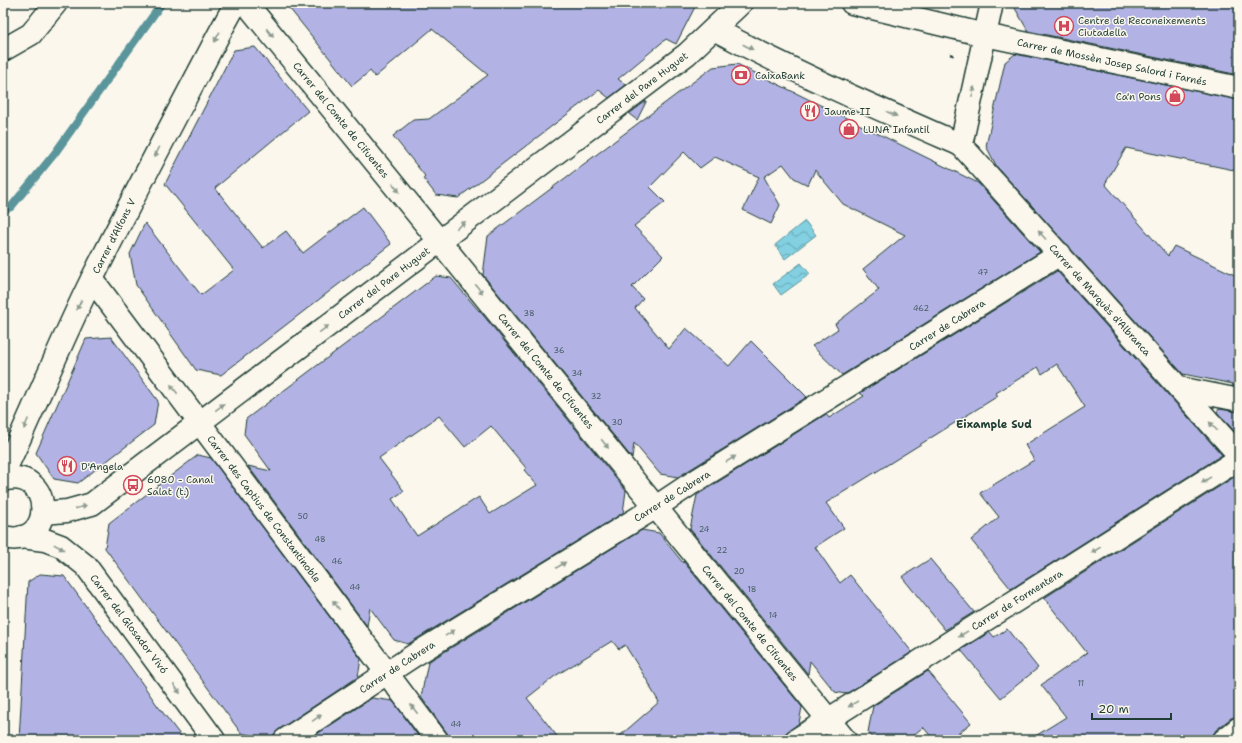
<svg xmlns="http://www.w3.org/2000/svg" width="1242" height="743" font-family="'Shantell Sans',sans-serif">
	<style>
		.water { fill: url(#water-waves); stroke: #5a959c }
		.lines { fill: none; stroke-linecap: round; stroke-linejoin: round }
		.stream { stroke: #5a959c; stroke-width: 8 }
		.building { fill: #b2b3e4; stroke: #1f3d34; fill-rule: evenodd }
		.street-casing { stroke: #1f3d34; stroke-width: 25 }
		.secondary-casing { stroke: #1f3d34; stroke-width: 25 }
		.path { stroke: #1f3d34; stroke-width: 2.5; stroke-dasharray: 4 3; stroke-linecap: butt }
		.street { stroke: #fbf7ec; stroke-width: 22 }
		.secondary { stroke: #fbf7ec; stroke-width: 22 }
		.oneway { fill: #8d9a90 }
		.labels { text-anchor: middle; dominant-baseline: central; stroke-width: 3; stroke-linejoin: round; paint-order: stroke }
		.number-label { font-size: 8px; fill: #445a60 }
		.poi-label { font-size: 10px; fill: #1f3d34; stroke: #fbf7ec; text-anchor: start }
		.street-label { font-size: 10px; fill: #1f3d34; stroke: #fbf7ec }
		.neighbourhood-label { font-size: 11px; font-weight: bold; fill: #1f3d34; stroke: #fbf7ec }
	</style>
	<defs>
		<pattern id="water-waves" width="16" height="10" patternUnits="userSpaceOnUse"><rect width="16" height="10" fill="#82d0e1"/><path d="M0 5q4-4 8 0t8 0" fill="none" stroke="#6aaab7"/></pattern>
	</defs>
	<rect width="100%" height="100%" fill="#fbf7ec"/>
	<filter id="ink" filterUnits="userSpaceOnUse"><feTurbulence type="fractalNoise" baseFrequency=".025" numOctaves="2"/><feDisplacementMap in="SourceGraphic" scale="8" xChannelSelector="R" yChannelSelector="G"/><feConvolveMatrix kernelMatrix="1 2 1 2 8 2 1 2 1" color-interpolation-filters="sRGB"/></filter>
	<g filter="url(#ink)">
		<g class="water">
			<polygon points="805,221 816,235 785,259 775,245"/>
			<polygon points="801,263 810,274 781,295 773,284"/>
		</g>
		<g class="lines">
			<polyline class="stream" points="3,211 11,207 55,153 162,3"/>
		</g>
		<g class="building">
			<polygon points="285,3 697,3 676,44 666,39 618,79 626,85 609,98 599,90 458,198 436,195 423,178 425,176 393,136 413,120 429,119 488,75 432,29 375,77 370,71 352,86"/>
			<polygon points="1012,3 1239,3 1239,75 1028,31"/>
			<polygon points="255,47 308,111 215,188 263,248 286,231 303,253 363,207 391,244 221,375 196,370 136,285 130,254 145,223 201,295 234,270 165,184 234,50"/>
			<polygon points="1015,54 1239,100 1239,171 1126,148 1105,184 1168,256 1174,246 1239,277 1239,387 1232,386 1233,384 1183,374 997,167 986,146 1005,62"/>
			<polygon points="737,64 978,183 1040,252 842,375 812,346 838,329 835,324 879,290 863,269 905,235 843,204 815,170 808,185 794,178 783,164 764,177 780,205 771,224 743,210 759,177 715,157 700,168 684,152 650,187 665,202 634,226 663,256 632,287 643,299 635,308 669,349 686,328 729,366 751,341 807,397 678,477 660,474 634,443 632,458 483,275 488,236 713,67"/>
			<polygon points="646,101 646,102 637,120 629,114"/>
			<polygon points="1057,271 1222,455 1011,589 971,540 999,517 980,493 1034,460 1025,445 1085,407 1057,364 1042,374 1038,367 996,393 998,396 826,503 844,528 815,547 840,583 850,575 912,652 846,694 835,692 810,661 808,674 690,529 697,495 826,414 829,418 864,396 860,393"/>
			<path d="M436,276L451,278L479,311V310L626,491L623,513L408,644L394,640L370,608L367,626L248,466L271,471L244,434L246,419ZM439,416L465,447L491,426L526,468L524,470L537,485L490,514L479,497L417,536L392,499L404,491L379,458Z"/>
			<polygon points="111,337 158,401 154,425 78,483 54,479 36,453 86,339"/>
			<polygon points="1219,409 1239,412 1239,436 1217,412"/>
			<polygon points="198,455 211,458 361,659 358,677 278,730 274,734 273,740 241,733 105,548 109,523"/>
			<polygon points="1239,474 1239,716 1231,718 1216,730 1213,735 1212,740 1029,740 1066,717 1041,685 1087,653 1044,598"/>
			<polygon points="642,530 659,533 683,563 683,561 802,707 799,723 777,740 615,740 659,702 650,687 651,687 625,645 619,649 612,641 555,676 527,698 560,740 449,740 447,733 421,697 428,662"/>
			<polygon points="930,559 974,612 945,630 902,577"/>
			<polygon points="40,574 64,576 144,686 157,705 184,740 19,740 28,582"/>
			<polygon points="1007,629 1038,668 1001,698 961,650 990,632 994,637"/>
			<polygon points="928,671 971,723 950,740 934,740 923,727 908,740 875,740 868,732 873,706"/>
			<polygon points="372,698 393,701 421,740 308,740"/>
		</g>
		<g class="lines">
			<g class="street-casing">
				<g id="street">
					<polyline points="246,3 845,740"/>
					<polyline points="852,3 985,35 1239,88"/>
					<path d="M714,29C794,72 877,108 961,145L992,3"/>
					<polyline points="3,50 31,34 56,3"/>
					<polyline points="961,145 1239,455"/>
					<polyline points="92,279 437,740"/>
					<polyline points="1179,388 1239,400"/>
					<polyline points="43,513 67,511 92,504 687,54 741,3"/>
					<polyline points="22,537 45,540 61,546 86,566 214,740"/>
					<polyline points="285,740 413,656 656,507 689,485 1060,254"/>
					<polyline points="796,740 1239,459"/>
					<polyline points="1224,740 1239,728"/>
				</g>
			</g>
			<g class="secondary-casing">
				<g id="secondary">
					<path d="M3,474C34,410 60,343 92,279C133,197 176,116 219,34L236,3"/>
					<path d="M3,480C53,465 58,550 3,537"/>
				</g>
			</g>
			<polyline class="path" points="950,54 956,56"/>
			<use href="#street" class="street"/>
			<use href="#secondary" class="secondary"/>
		</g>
		<defs><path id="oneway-solid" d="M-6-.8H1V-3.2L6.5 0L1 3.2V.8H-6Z"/></defs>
		<g class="oneway">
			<use href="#oneway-solid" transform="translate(270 33) rotate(51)"/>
			<use href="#oneway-solid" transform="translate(217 37) rotate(118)"/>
			<use href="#oneway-solid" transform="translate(748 47) rotate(28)"/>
			<use href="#oneway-solid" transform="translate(973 92) rotate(-77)"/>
			<use href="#oneway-solid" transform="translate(892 114) rotate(24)"/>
			<use href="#oneway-solid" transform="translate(157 152) rotate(117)"/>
			<use href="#oneway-solid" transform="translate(396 188) rotate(51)"/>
			<use href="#oneway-solid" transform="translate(461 225) rotate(-37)"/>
			<use href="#oneway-solid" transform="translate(1042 235) rotate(-132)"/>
			<use href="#oneway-solid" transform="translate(479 289) rotate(51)"/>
			<use href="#oneway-solid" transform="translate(79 305) rotate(116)"/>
			<use href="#oneway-solid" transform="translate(324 329) rotate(-37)"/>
			<use href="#oneway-solid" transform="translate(174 389) rotate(-127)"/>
			<use href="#oneway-solid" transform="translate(220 407) rotate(-37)"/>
			<use href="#oneway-solid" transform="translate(26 424) rotate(113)"/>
			<use href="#oneway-solid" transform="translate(1213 426) rotate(-132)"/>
			<use href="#oneway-solid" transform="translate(605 444) rotate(51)"/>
			<use href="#oneway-solid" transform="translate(731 459) rotate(-32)"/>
			<use href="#oneway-solid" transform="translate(1206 480) rotate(148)"/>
			<use href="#oneway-solid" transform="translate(81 507) rotate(-17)"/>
			<use href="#oneway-solid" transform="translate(59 547) rotate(29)"/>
			<use href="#oneway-solid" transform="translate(1096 550) rotate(148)"/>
			<use href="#oneway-solid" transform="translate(561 565) rotate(-32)"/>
			<use href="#oneway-solid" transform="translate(336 605) rotate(-127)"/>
			<use href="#oneway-solid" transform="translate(450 633) rotate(-32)"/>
			<use href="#oneway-solid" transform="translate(963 634) rotate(148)"/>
			<use href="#oneway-solid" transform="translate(177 689) rotate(53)"/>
			<use href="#oneway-solid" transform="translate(853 704) rotate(148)"/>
			<use href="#oneway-solid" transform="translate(414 709) rotate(-127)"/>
			<use href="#oneway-solid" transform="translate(317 718) rotate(-34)"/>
		</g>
	</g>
	<defs>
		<g id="hospital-ring" transform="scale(1)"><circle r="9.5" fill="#fbf7ec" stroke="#d1495b" stroke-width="1.5"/><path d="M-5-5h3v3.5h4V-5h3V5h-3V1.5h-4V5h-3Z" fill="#d1495b"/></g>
		<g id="bank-ring" transform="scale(1)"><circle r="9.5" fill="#fbf7ec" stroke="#d1495b" stroke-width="1.5"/><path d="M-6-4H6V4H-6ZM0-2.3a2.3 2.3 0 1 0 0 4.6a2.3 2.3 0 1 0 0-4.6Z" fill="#d1495b"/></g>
		<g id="shop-ring" transform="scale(1)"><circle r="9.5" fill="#fbf7ec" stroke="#d1495b" stroke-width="1.5"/><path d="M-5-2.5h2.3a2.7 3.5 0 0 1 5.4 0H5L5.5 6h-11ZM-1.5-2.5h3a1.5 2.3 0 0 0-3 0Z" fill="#d1495b"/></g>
		<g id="restaurant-ring" transform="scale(1)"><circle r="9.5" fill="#fbf7ec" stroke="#d1495b" stroke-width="1.5"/><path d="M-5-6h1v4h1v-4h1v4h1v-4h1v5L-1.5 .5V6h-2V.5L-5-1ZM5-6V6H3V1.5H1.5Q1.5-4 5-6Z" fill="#d1495b"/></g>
		<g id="bus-ring" transform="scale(1)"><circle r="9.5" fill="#fbf7ec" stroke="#d1495b" stroke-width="1.5"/><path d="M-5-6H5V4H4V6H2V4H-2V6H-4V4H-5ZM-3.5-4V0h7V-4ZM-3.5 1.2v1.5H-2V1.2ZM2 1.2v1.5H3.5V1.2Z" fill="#d1495b"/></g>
	</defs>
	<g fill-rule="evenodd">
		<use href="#hospital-ring" x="1064" y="26"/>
		<use href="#bank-ring" x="741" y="75"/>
		<use href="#shop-ring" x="1175" y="96"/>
		<use href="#restaurant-ring" x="810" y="111"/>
		<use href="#shop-ring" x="849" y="129"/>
		<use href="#restaurant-ring" x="67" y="466"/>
		<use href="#bus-ring" x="133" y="485"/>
	</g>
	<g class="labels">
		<g class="number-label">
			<text x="983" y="272">47</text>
			<text x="921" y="308">462</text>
			<text x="529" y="313">38</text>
			<text x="559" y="350">36</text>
			<text x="577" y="373">34</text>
			<text x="596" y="396">32</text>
			<text x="617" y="422">30</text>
			<text x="303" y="516">50</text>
			<text x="704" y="529">24</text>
			<text x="320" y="539">48</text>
			<text x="722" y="550">22</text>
			<text x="337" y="561">46</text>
			<text x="739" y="571">20</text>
			<text x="355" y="587">44</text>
			<text x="752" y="589">18</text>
			<text x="773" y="615">14</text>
			<text x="1081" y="683">11</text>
			<text x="456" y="724">44</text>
		</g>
		<g class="poi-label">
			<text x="1078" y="20">Centre de Reconeixements<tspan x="1078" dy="12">Ciutadella</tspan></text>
			<text x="755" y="75">CaixaBank</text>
			<text x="1161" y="96" text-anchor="end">Ca'n Pons</text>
			<text x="824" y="111">Jaume II</text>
			<text x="863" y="129">LUNA Infantil</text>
			<text x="81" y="466">D'Angela</text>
			<text x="147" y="479">6080 - Canal<tspan x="147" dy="12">Salat (t.)</tspan></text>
		</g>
		<g class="street-label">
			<text transform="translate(1112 62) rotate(12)">Carrer de Mossèn Josep Salord i Farnés</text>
			<text transform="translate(642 88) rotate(-37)">Carrer del Pare Huguet</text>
			<text transform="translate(341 120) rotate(51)">Carrer del Comte de Cifuentes</text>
			<text transform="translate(114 236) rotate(-63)">Carrer d'Alfons V</text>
			<text transform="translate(384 283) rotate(-37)">Carrer del Pare Huguet</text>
			<text transform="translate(1100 300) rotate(48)">Carrer de Marquès d'Albranca</text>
			<text transform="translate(947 325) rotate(-32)">Carrer de Cabrera</text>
			<text transform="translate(546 371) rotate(51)">Carrer del Comte de Cifuentes</text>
			<text transform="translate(672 496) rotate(-32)">Carrer de Cabrera</text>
			<text transform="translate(264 509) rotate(53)">Carrer des Captius de Constantinoble</text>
			<text transform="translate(1017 600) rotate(-32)">Carrer de Formentera</text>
			<text transform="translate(750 623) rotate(51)">Carrer del Comte de Cifuentes</text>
			<text transform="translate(129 624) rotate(53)">Carrer del Glosador Vivó</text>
			<text transform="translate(397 667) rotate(-33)">Carrer de Cabrera</text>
		</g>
		<g class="neighbourhood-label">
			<text x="994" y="424">Eixample Sud</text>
		</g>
	</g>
	<rect width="1242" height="743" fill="none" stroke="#fbf7ec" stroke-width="16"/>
	<rect x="8" y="8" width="1226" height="727" fill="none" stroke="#1f3d34" stroke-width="1.5" filter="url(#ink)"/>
	<path d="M1092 713v6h79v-6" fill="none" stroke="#1f3d34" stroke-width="2"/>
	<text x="1098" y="713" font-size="12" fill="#1f3d34" stroke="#fbf7ec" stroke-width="3" paint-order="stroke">20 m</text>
</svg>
